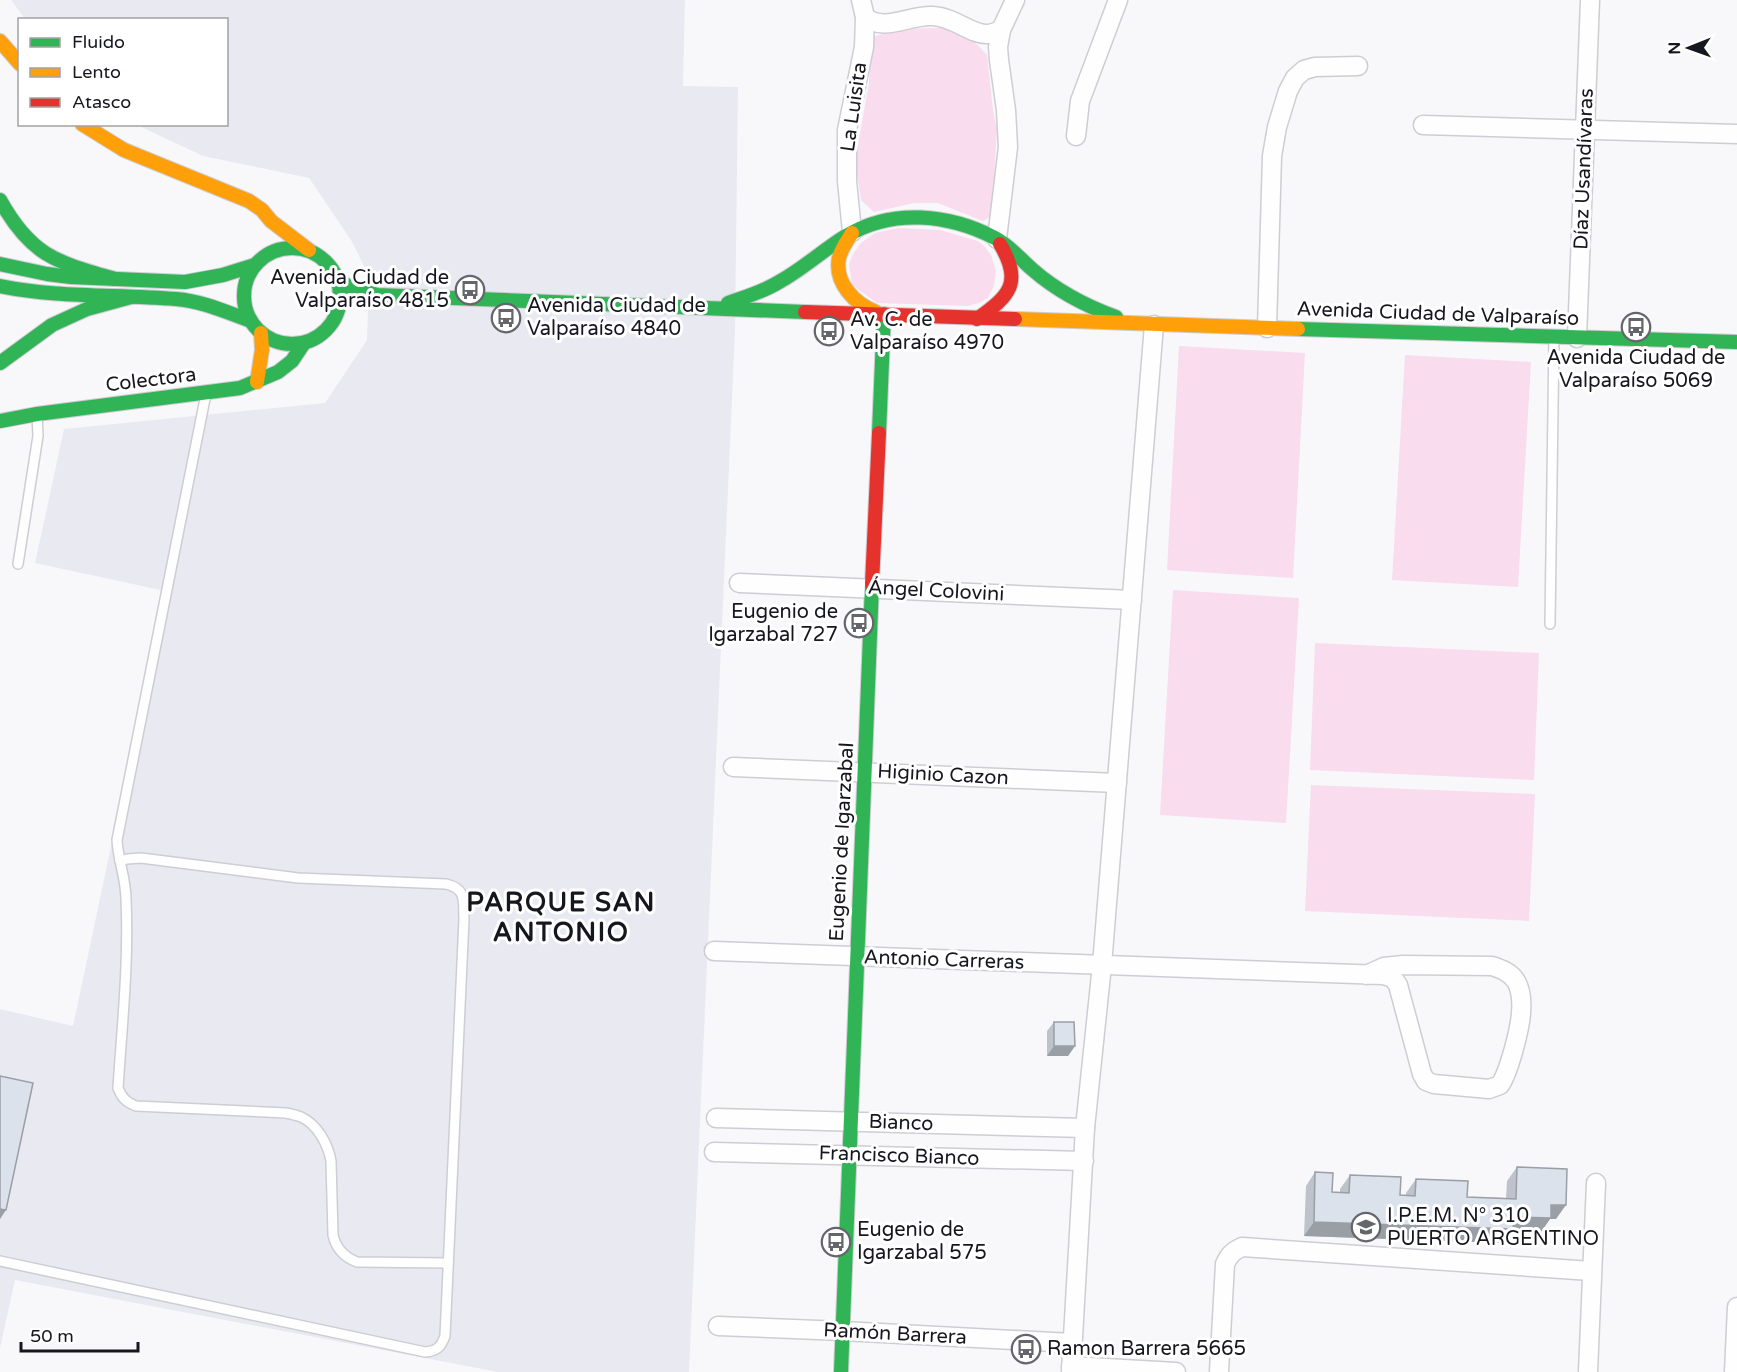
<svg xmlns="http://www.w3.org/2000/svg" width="1737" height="1372" font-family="'Varela Round',sans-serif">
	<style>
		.built { fill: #e9e9f2 }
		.green { fill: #f9dced }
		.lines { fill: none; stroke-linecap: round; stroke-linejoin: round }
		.lane-casing { stroke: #cdcdd3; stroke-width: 12 }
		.street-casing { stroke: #cdcdd3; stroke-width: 21 }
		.fast-casing { stroke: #cdcdd3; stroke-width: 16 }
		.slow-casing { stroke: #cdcdd3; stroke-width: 16 }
		.jam-casing { stroke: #cdcdd3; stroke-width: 16 }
		.lane { stroke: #fefefe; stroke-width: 9 }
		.street { stroke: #fefefe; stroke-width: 18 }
		.fast { stroke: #30b455; stroke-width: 14 }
		.slow { stroke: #ff9f0a; stroke-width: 14 }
		.jam { stroke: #e5322d; stroke-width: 14 }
		.wall { fill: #bdc2cb }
		.shaded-wall { fill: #9a9ea5 }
		.building { fill: #dce2ec; stroke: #9a9ea5; stroke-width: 1.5 }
		.labels { text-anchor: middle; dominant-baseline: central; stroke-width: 6; stroke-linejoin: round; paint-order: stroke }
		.street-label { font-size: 20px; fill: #16161f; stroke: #fff }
		.poi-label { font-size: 20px; fill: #16161f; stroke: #fff; text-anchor: start }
		.district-label { font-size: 26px; font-weight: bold; letter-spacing: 1.5px; fill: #16161f; stroke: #fff }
	</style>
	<rect width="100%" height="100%" fill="#f8f8fb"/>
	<polygon class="built" points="11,0 685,0 683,86 738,87 735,331 689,1372 498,1372 15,1280 0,1348 0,1009 73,1026 165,591 35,563 64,429 325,403 367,340 369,276 351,240 309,178 203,156 137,125 226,124 226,20 25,19"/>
	<g class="green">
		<path d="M949,28L968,35L987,55L993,110L997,130L993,192L990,217L983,221L938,203H914L874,212L861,200L855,161L869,83L871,39C885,28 930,28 949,28Z"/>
		<polygon points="899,228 940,230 978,241 985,247 991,255 996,271 994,286 988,298 979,303 968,306 877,303 852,285 849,264 853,254 861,243 875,233"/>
		<polygon points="1179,346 1305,353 1293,578 1167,570"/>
		<polygon points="1405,355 1531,362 1518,587 1392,580"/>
		<polygon points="1173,590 1299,598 1286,823 1160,815"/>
		<polygon points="1315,643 1539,653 1534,780 1310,770"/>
		<polygon points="1311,785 1535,794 1529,921 1305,911"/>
	</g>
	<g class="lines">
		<g class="lane-casing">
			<g id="lane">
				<path d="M206,394L117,840C118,860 126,879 126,899C129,962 122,1025 118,1088C122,1098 126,1102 136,1106L286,1113C291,1114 296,1115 301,1117C317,1124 328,1144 331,1161L333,1235C336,1249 344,1257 357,1262L448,1263"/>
				<polyline points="18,564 38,436 37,414"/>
				<polyline points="1550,624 1554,337"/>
				<path d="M0,1261L425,1352C437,1351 441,1347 445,1336L464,919C463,901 467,889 446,884L298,878L141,858L127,859L120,861"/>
			</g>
		</g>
		<g class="street-casing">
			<g id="street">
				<path d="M865,17C884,33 911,14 933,16C954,17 972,35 987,34C992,34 996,32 1001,30"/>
				<polyline points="1423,125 1737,134"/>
				<polyline points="1076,136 1080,101 1118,0"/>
				<polyline points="852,232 847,181 847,130 864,47 865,17 861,0"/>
				<polyline points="997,239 1008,147 1006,110 999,60 998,47 1001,30 1015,0"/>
				<polyline points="1267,328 1272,156 1277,127 1288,91 1295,78 1304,70 1315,67 1358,66"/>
				<polyline points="1577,338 1590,0"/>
				<polyline points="739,583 1132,600"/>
				<polyline points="733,767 1117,783"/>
				<path d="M714,951L1383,975L1393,978L1398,985L1422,1074L1426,1081L1434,1084L1489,1089L1500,1085C1509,1072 1520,1029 1521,1013C1522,1002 1521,990 1516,981C1510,972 1501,969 1492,966L1403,965L1384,967L1366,975"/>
				<polyline points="716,1118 1085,1128"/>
				<polyline points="714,1152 1084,1161"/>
				<polyline points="718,1326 843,1331 1072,1343"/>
				<polyline points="1071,1366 1176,1372"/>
				<polyline points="1071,1372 1085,1128 1102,965 1154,325"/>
				<path d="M1219,1372L1225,1264C1229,1255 1233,1251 1242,1247L1591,1271"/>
				<polyline points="1588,1372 1596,1183"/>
				<polyline points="1734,1372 1737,1307"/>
			</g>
		</g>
		<g class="fast-casing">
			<g id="fast">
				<path d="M0,200C31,256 56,262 115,279"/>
				<circle cx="292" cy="296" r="48"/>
				<polyline points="0,264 47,274 71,277 185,282 223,275 255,265"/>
				<polyline points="337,279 348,286 377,295 805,312"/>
				<path d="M0,286C58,298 117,294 176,299C202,301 226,312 251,321"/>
				<path d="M728,303C745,297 763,292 779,282C803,269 823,250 846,236C892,208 949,214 995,238C1010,246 1020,259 1033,270C1057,291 1086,306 1116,317"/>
				<polyline points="1298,329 1737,342"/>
				<polyline points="0,363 52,325 87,309 131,297"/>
				<polyline points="0,421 37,414 240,388 278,372 292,361 304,343"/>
				<polyline points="879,433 884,314"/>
				<polyline points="841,1372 872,584"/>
			</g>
		</g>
		<g class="slow-casing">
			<g id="slow">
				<polyline points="0,41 20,64"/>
				<polyline points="82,124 124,150 249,201 262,210 271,221 309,250"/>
				<path d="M852,233C847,241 841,249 839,258C834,283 855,304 876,312"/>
				<polyline points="1015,319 1298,329"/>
				<polyline points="257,382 262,350 261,333"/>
			</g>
		</g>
		<g class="jam-casing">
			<g id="jam">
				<polyline points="805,312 1015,319"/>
				<path d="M977,319C1010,296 1023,282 1000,244"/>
				<polyline points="872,584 879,433"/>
			</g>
		</g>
		<use href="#lane" class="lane"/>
		<use href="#street" class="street"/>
		<use href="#fast" class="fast"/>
		<use href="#slow" class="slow"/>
		<use href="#jam" class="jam"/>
	</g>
	<g class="wall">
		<polygon points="1054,1022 1075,1046 1068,1056 1047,1056 1047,1031"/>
		<polygon points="1517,1167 1556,1219 1550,1219 1541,1232 1512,1232 1503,1243 1304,1236 1306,1186 1315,1172 1332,1192 1340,1192 1340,1189 1350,1175 1400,1195 1406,1196 1406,1193 1416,1179 1467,1197 1506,1198 1507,1181"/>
	</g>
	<g class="shaded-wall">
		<polygon points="1054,1046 1075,1046 1068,1056 1047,1056"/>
		<polygon points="1551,1205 1566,1205 1556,1219 1550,1219 1541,1232 1512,1232 1503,1243 1304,1236 1314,1222"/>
		<polygon points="0,1209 6,1210 0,1219"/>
	</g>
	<g class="building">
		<polygon points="1054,1022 1074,1022 1075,1046 1054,1046"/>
		<polygon points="0,1076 33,1083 6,1210 0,1209"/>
		<polygon points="1517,1167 1567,1169 1566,1205 1551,1205 1551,1218 1514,1217 1513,1229 1314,1222 1315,1172 1333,1173 1332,1192 1349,1193 1350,1175 1401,1177 1400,1195 1415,1196 1416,1179 1468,1181 1467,1197 1516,1199"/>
	</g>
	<defs>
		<g id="bus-ring" transform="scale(1.5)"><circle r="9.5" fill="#fff" stroke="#65656c" stroke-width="1.5"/><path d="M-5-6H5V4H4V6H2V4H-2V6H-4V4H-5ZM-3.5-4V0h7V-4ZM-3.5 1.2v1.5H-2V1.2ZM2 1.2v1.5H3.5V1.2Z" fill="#65656c"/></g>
		<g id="school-ring" transform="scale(1.5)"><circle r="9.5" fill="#fff" stroke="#65656c" stroke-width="1.5"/><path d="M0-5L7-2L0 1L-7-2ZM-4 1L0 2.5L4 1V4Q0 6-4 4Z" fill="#65656c"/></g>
	</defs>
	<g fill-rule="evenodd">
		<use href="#bus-ring" x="470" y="290"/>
		<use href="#bus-ring" x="506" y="318"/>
		<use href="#bus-ring" x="1636" y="327"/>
		<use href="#bus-ring" x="829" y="331"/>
		<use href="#bus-ring" x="859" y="623"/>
		<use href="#school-ring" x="1366" y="1227"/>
		<use href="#bus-ring" x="836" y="1242"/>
		<use href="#bus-ring" x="1026" y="1349"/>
	</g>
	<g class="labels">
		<g class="street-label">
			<text transform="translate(854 107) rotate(-82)">La Luisita</text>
			<text transform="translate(1584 169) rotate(-88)">Díaz Usandívaras</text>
			<text transform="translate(1438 314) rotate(2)">Avenida Ciudad de Valparaíso</text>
			<text transform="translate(151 380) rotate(-7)">Colectora</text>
			<text transform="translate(936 591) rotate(3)">Ángel Colovini</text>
			<text transform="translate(943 775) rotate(3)">Higinio Cazon</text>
			<text transform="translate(842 842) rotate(-87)">Eugenio de Igarzabal</text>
			<text transform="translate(944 960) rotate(2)">Antonio Carreras</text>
			<text transform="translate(901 1123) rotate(2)">Bianco</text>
			<text transform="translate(899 1156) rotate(2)">Francisco Bianco</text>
			<text transform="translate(895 1334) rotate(3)">Ramón Barrera</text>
		</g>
		<g class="poi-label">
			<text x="449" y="278" text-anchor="end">Avenida Ciudad de<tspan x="449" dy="23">Valparaíso 4815</tspan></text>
			<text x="527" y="306">Avenida Ciudad de<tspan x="527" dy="23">Valparaíso 4840</tspan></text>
			<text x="850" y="320">Av. C. de<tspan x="850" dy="23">Valparaíso 4970</tspan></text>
			<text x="1636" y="358" text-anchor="middle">Avenida Ciudad de<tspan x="1636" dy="23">Valparaíso 5069</tspan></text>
			<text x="838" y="612" text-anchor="end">Eugenio de<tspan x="838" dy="23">Igarzabal 727</tspan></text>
			<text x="1387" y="1216">I.P.E.M. N° 310<tspan x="1387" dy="23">PUERTO ARGENTINO</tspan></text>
			<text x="857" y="1230">Eugenio de<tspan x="857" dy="23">Igarzabal 575</tspan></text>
			<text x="1047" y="1349">Ramon Barrera 5665</text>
		</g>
		<g class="district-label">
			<text x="561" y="902">PARQUE SAN<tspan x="561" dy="30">ANTONIO</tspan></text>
		</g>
	</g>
	<rect x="18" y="18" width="210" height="108" fill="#ffffff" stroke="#a2a2a5" stroke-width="1.5"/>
	<rect x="30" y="38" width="30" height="9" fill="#30b455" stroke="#a2a2a5" stroke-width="1.5"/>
	<text x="72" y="48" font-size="18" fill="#16161f">Fluido</text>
	<rect x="30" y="68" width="30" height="9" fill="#ff9f0a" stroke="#a2a2a5" stroke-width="1.5"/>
	<text x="72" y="78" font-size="18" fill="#16161f">Lento</text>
	<rect x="30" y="98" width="30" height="9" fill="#e5322d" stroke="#a2a2a5" stroke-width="1.5"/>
	<text x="72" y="108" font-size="18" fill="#16161f">Atasco</text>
	<g transform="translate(1689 48) rotate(269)" stroke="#ffffff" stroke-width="4.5" paint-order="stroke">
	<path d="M0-4.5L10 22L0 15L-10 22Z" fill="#16161f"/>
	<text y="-9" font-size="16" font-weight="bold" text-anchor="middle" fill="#16161f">N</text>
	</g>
	<path d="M21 1342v9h117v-9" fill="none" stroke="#16161f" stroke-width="3"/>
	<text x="30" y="1342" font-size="18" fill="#16161f" stroke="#ffffff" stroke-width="4.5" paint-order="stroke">50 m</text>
</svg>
